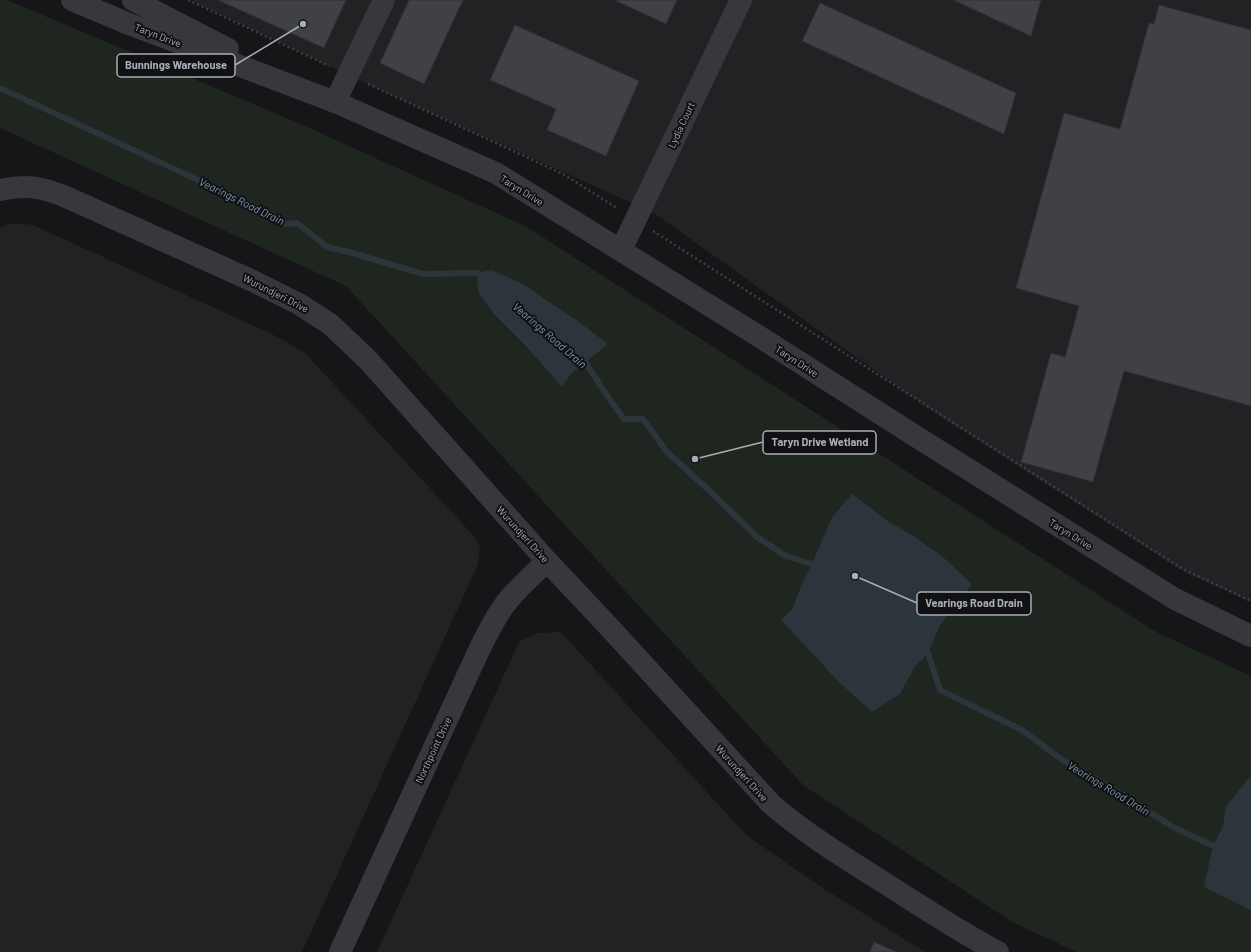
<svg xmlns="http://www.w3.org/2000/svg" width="1251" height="952" font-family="Barlow,sans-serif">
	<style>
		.built { fill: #222225 }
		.green { fill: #1e261f }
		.water { fill: #2c353c }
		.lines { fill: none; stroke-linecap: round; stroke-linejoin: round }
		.stream { stroke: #2c353c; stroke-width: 6 }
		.building { fill: #404145; stroke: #303034 }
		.path { stroke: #3d3f44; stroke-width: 2.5; stroke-dasharray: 2 3; stroke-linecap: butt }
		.minor { stroke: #37383d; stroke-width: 22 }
		.labels { text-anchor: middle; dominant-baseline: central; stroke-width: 4; stroke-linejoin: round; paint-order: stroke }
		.street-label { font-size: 10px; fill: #a8adb8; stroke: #111113 }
		.water-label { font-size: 11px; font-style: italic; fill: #7f9bb3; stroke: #111113 }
		.leader { fill: none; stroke: #a8adb8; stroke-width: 1.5 }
		.callout-dot { fill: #a8adb8; stroke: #111113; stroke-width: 1.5 }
		.callout { fill: #111113; stroke: #a8adb8; stroke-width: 1.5 }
		.callout-label { font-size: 11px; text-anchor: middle; font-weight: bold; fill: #a8adb8 }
	</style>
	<rect width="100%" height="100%" fill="#161618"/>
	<g class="built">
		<polygon points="190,0 1251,0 1251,602 1184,572 929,409 654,213 363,82"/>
		<polygon points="15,223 33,225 278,337 306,354 471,533 480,547 478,564 302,952 0,952 0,227"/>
		<polygon points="561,632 746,835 823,888 925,952 377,952 519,642 537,633"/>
	</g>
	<polygon class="green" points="0,0 7,0 305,126 527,227 1156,632 1251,676 1251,952 1077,952 1014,923 804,786 346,286 0,128"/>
	<g class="water">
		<polygon points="492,270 525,285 546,300 579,322 608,344 571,374 562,387 524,344 493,313 478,291 477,273"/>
		<polygon points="852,494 886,520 915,537 943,557 972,584 940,625 928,653 914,668 900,694 872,712 839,682 781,620 792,610 801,586 812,564 832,517"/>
		<polygon points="1251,775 1251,910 1204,887 1213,846 1223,827 1226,807"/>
	</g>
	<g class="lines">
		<g class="stream">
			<polyline points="0,88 269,213 286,224 297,223 327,247 349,252 423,274 477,273 482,277"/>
			<polyline points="580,358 586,363 608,397 624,419 643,419 667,452 713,494 757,537 786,556 818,566"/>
			<polyline points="923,647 928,653 940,690 1022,730 1061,759 1125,796 1173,827 1220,849"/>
		</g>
	</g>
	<g class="building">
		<polygon points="218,0 346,0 324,48"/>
		<polygon points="409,0 463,0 424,84 380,63"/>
		<polygon points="614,0 677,0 666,24"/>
		<polygon points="953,0 1041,0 1031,36"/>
		<polygon points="820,3 1016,93 1004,134 802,41"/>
		<polygon points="1159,5 1251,30 1251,406 1124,371 1093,482 1021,462 1051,353 1065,357 1079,306 1016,288 1064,113 1120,129 1149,23 1154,24"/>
		<polygon points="515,25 639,81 606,156 547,130 556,109 490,80"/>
		<polygon points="874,942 897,952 870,952"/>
	</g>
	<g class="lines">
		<g class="path">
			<polyline points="188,0 329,66"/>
			<polyline points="368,84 563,174 617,208"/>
			<polyline points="653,231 1183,569 1251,601"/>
		</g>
		<g class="minor">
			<polyline points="72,0 129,24 335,102 496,173 752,332 920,439 1175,599 1251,636"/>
			<polyline points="133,0 228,49"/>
			<polyline points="335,102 384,0"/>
			<path d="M0,190C26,184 40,187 64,196L253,281L299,304L330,324L368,360L547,561L610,628L771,804C806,834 845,858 883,882C921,906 958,931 998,952"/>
			<polyline points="621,250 741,0"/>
			<path d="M340,952L480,648C487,634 494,620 503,607C515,590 532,576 547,561"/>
		</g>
	</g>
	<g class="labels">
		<g class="street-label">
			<text transform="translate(158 35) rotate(21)">Taryn Drive</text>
			<text transform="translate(681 125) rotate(-65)">Lydia Court</text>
			<text transform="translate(522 190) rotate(32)">Taryn Drive</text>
			<text transform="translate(276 293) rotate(27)">Wurundjeri Drive</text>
			<text transform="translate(797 361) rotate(33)">Taryn Drive</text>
			<text transform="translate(523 534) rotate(48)">Wurundjeri Drive</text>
			<text transform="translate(1071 534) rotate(32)">Taryn Drive</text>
			<text transform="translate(433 750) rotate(-65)">Northpoint Drive</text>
			<text transform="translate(742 773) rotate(48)">Wurundjeri Drive</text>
		</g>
		<g class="water-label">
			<text transform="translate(242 201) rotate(26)">Vearings Road Drain</text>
			<text transform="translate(550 335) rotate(41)">Vearings Road Drain</text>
			<text transform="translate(1109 788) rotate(31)">Vearings Road Drain</text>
		</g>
	</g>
	<path class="leader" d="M303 24L235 65M695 459L763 442M855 576L917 603"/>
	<g class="callout-dot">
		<circle cx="303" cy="24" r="4"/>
		<circle cx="695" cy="459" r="4"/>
		<circle cx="855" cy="576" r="4"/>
	</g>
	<g class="callout">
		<rect x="117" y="54" width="118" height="23" rx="4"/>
		<rect x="763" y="431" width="113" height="23" rx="4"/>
		<rect x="917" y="592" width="114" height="23" rx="4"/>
	</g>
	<g class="callout-label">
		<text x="176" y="69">Bunnings Warehouse</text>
		<text x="820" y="446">Taryn Drive Wetland</text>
		<text x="974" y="607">Vearings Road Drain</text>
	</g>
</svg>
